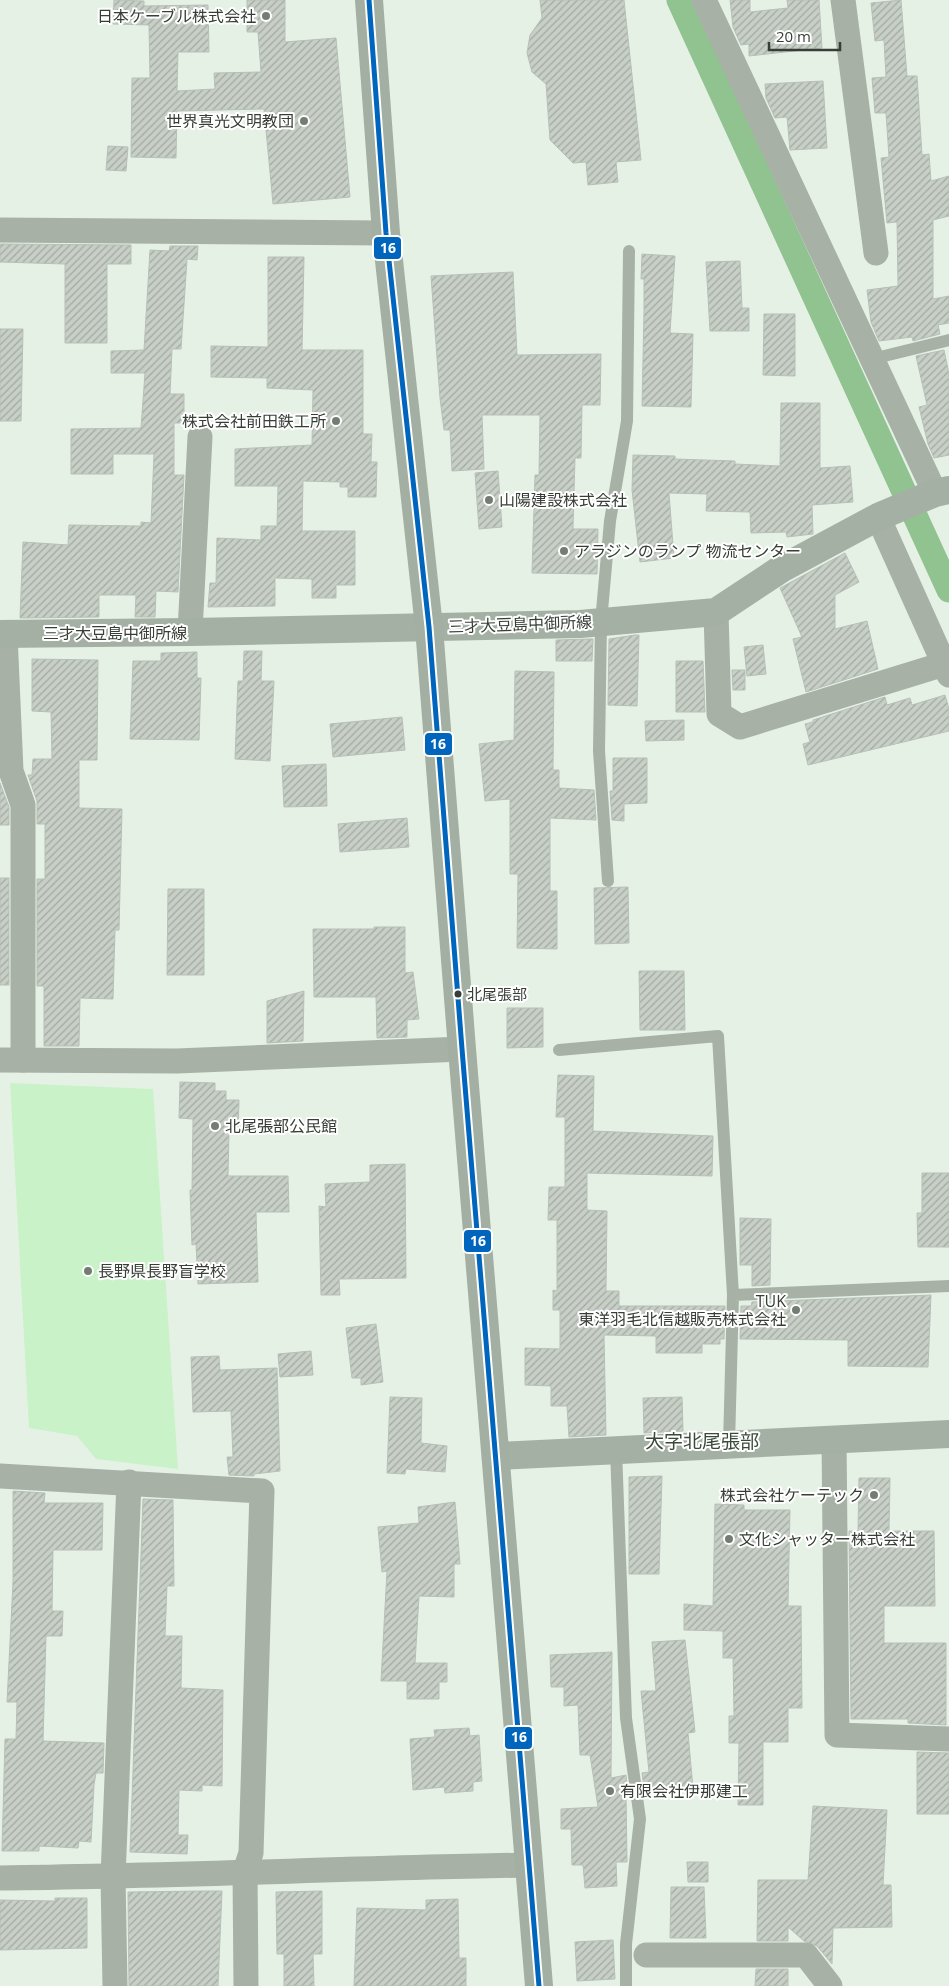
<svg xmlns="http://www.w3.org/2000/svg" width="949" height="1986" font-family="'Open Sans','Noto Sans JP',sans-serif">
	<style>
		.garden { fill: #c9f2c9 }
		.lines { fill: none; stroke-linecap: round; stroke-linejoin: round }
		.canal { stroke: #91c390; stroke-width: 25 }
		.building { fill: url(#building-hatch); stroke: #b7c0b7 }
		.lane { stroke: #a7b1a6; stroke-width: 12 }
		.street { stroke: #a7b1a6; stroke-width: 25 }
		.secondary { stroke: #a5b0a5; stroke-width: 28 }
		.highway { stroke: #a2afa2; stroke-width: 28 }
		.bus-1-casing { stroke: #fff; stroke-width: 9 }
		.bus-1 { stroke: #0065bd; stroke-width: 5 }
		.poi-dot { fill: #747d74; stroke: #fff; stroke-width: 2 }
		.bus-dot { fill: #373e36; stroke: #fff; stroke-width: 2 }
		.labels { text-anchor: middle; dominant-baseline: central; stroke-width: 4; stroke-linejoin: round; paint-order: stroke }
		.bus-label { font-size: 15px; fill: #373e36; stroke: #fff; text-anchor: start }
		.poi-label { font-size: 16px; fill: #373e36; stroke: #fff; text-anchor: start }
		.street-label { font-size: 16px; fill: #373e36; stroke: #fff }
		.quarter-label { font-size: 19px; fill: #3a4a39; stroke: #fff }
		.line-badge { stroke: #fff; stroke-width: 2 }
		.badge-label { font-size: 14px; text-anchor: middle; font-weight: bold; fill: #fff }
	</style>
	<defs>
		<pattern id="building-hatch" width="6" height="6" patternUnits="userSpaceOnUse" patternTransform="scale(1.25)"><rect width="6" height="6" fill="#c7cfc6"/><path d="M-1 1l2-2M0 6l6-6M5 7l2-2" fill="none" stroke="#a2a9a2"/></pattern>
	</defs>
	<rect width="100%" height="100%" fill="#e6f1e6"/>
	<polygon class="garden" points="10,1083 153,1089 178,1469 96,1459 77,1436 29,1428"/>
	<g class="lines">
		<polyline class="canal" points="679,0 949,590"/>
	</g>
	<g class="building">
		<polygon points="114,0 144,1 144,6 208,5 209,52 178,52 177,91 215,89 214,73 261,72 258,32 247,32 247,0 285,0 285,42 336,38 350,197 273,204 264,109 177,111 176,158 131,157 132,78 150,78 149,25 113,24"/>
		<polygon points="540,0 624,0 641,160 616,162 618,182 588,185 586,162 573,163 550,140 546,84 532,72 527,53 530,35 542,18"/>
		<polygon points="730,0 750,0 750,12 788,8 787,0 819,0 822,48 749,56 749,44 741,45 733,27"/>
		<polygon points="901,0 907,76 917,76 922,155 929,154 931,181 949,176 949,216 933,220 933,299 949,296 949,323 938,325 940,334 913,341 912,337 879,341 871,322 867,290 898,286 897,222 887,223 881,158 889,157 886,113 875,113 872,78 886,77 884,40 875,41 871,3"/>
		<polygon points="823,81 827,148 790,150 787,117 775,118 766,98 765,84"/>
		<polygon points="108,146 128,147 126,171 106,170"/>
		<polygon points="0,244 131,245 131,264 107,264 107,343 65,343 65,264 0,262"/>
		<polygon points="170,246 198,246 197,260 187,259 181,349 172,349 170,394 184,394 184,423 174,423 174,475 184,475 178,592 156,591 155,617 135,617 136,595 99,595 99,617 20,618 23,542 68,545 69,525 141,526 141,522 151,523 154,454 113,454 113,474 71,474 71,429 141,428 145,373 111,373 111,351 144,350 150,250 169,251"/>
		<polygon points="642,254 675,256 670,333 693,334 691,407 642,406 644,311 644,279 641,279"/>
		<polygon points="268,257 304,257 302,350 363,350 363,434 372,434 371,462 377,462 376,497 348,497 348,487 340,487 340,482 303,481 302,531 355,531 355,585 336,585 336,598 312,598 312,579 275,578 275,606 208,607 210,583 216,583 217,538 261,540 261,526 277,526 278,486 235,486 235,449 312,445 313,390 267,388 267,378 211,377 211,346 268,347"/>
		<polygon points="740,261 742,308 749,308 749,331 710,331 706,262"/>
		<polygon points="513,272 517,355 601,354 600,405 582,405 581,458 575,458 573,529 598,529 597,574 532,573 535,475 539,475 540,415 482,415 484,469 452,471 450,430 444,430 440,398 431,276"/>
		<polygon points="764,314 795,314 795,376 763,375"/>
		<polygon points="0,329 23,329 21,421 0,421"/>
		<polygon points="944,350 949,374 949,455 934,458 928,444 919,407 927,405 916,356"/>
		<polygon points="781,403 820,403 820,468 850,466 853,502 812,505 813,534 787,537 786,532 751,533 750,512 706,511 707,494 669,493 674,558 640,562 632,490 633,455 675,456 675,459 735,461 735,464 780,466"/>
		<polygon points="498,471 502,527 479,529 475,473"/>
		<polygon points="845,553 859,582 835,595 835,629 867,621 878,669 806,692 793,639 802,637 780,588"/>
		<polygon points="635,635 639,635 637,706 608,705 609,639"/>
		<polygon points="589,639 593,639 592,661 556,661 556,640"/>
		<polygon points="763,645 766,674 747,676 744,647"/>
		<polygon points="244,651 262,651 261,681 274,681 270,761 235,759 238,681 243,681"/>
		<polygon points="197,652 197,678 201,678 199,740 130,739 133,661 161,661 161,653"/>
		<polygon points="32,659 98,660 97,760 79,760 79,808 122,809 119,930 115,930 113,999 80,998 79,1046 44,1046 44,986 37,986 37,879 45,879 45,824 37,824 37,801 28,775 32,775 33,759 52,759 51,712 32,711"/>
		<polygon points="676,661 703,661 705,712 676,712"/>
		<polygon points="732,670 745,670 745,690 733,690"/>
		<polygon points="515,671 554,672 553,770 559,770 559,788 594,790 596,820 550,818 550,891 557,891 557,949 517,948 518,874 510,874 510,799 485,801 479,744 514,740"/>
		<polygon points="945,695 949,709 949,731 808,765 803,744 810,742 805,724 813,722 813,720 885,697 887,705 910,698 912,705"/>
		<polygon points="402,717 405,750 333,757 330,724"/>
		<polygon points="684,720 684,740 646,741 645,721"/>
		<polygon points="613,758 647,758 647,803 624,804 624,821 612,820 610,791 613,791"/>
		<polygon points="326,764 327,806 284,807 282,766"/>
		<polygon points="0,783 9,807 9,825 0,825"/>
		<polygon points="407,818 409,847 340,852 338,824"/>
		<rect x="0" y="878" width="9" height="107"/>
		<polygon points="628,887 629,943 595,944 594,888"/>
		<polygon points="168,889 204,889 204,975 167,975"/>
		<polygon points="374,927 405,927 405,973 413,972 419,1019 407,1020 407,1037 377,1038 376,997 314,997 313,929 374,929"/>
		<polygon points="639,971 684,971 685,1030 640,1030"/>
		<polygon points="304,991 303,1041 267,1043 267,1001"/>
		<polygon points="507,1008 543,1008 543,1047 507,1048"/>
		<polygon points="558,1075 594,1076 593,1131 713,1136 712,1176 587,1173 587,1210 607,1211 606,1291 619,1291 619,1306 725,1306 724,1339 720,1339 720,1344 702,1344 702,1353 656,1353 656,1336 604,1335 606,1435 569,1437 567,1406 551,1406 551,1386 525,1385 525,1348 560,1349 560,1310 553,1310 553,1290 557,1291 557,1220 548,1220 549,1187 565,1187 565,1117 556,1117"/>
		<polygon points="180,1082 215,1083 215,1091 226,1091 226,1100 239,1100 238,1133 229,1133 228,1176 288,1176 289,1212 256,1212 258,1282 198,1284 196,1244 192,1245 190,1190 192,1190 193,1119 179,1118"/>
		<polygon points="405,1164 406,1278 339,1279 340,1295 321,1295 319,1206 326,1207 325,1184 370,1182 370,1165"/>
		<polygon points="922,1173 949,1173 949,1247 918,1247 917,1213 922,1213"/>
		<polygon points="740,1218 771,1219 770,1285 752,1286 752,1265 740,1265"/>
		<polygon points="931,1295 928,1367 848,1366 848,1340 740,1339 741,1306 751,1306 752,1302"/>
		<polygon points="376,1324 383,1382 361,1385 361,1378 352,1378 346,1328"/>
		<polygon points="311,1351 313,1375 280,1377 278,1354"/>
		<polygon points="219,1356 220,1370 277,1368 280,1471 254,1474 254,1476 229,1475 227,1457 233,1457 231,1411 193,1412 191,1357"/>
		<polygon points="390,1397 422,1398 421,1443 447,1446 445,1472 406,1469 405,1474 387,1473"/>
		<polygon points="682,1397 683,1431 644,1433 643,1398"/>
		<polygon points="662,1476 659,1574 629,1574 629,1477"/>
		<polygon points="859,1478 890,1478 889,1531 934,1531 935,1606 884,1606 884,1643 946,1643 946,1725 908,1723 908,1719 851,1719 849,1531 858,1531"/>
		<polygon points="13,1491 45,1493 44,1503 103,1503 102,1550 53,1550 52,1611 63,1611 62,1636 46,1636 43,1741 104,1743 103,1773 96,1773 94,1785 91,1842 79,1841 78,1848 39,1846 39,1851 2,1851 5,1739 16,1739 17,1702 7,1702 13,1582"/>
		<polygon points="143,1499 173,1500 174,1586 167,1586 165,1636 182,1636 181,1688 223,1690 222,1786 202,1785 202,1791 179,1790 178,1835 188,1835 187,1854 130,1852"/>
		<polygon points="455,1502 460,1564 454,1564 454,1597 419,1596 415,1663 447,1663 447,1682 439,1682 439,1699 407,1699 407,1681 381,1681 387,1571 382,1572 378,1527 419,1523 418,1507"/>
		<polygon points="715,1504 744,1505 744,1510 790,1510 788,1606 801,1606 802,1708 788,1708 788,1742 763,1742 763,1805 738,1805 739,1743 729,1743 729,1716 734,1716 733,1658 723,1658 723,1631 684,1630 684,1604 713,1606"/>
		<polygon points="685,1640 695,1732 688,1733 693,1788 645,1793 642,1773 649,1772 641,1691 656,1691 652,1642"/>
		<polygon points="612,1652 611,1778 626,1775 628,1795 626,1795 627,1862 616,1862 617,1886 585,1888 583,1865 572,1865 571,1829 561,1829 561,1809 598,1807 590,1755 580,1755 578,1705 564,1706 564,1687 551,1687 550,1655"/>
		<polygon points="469,1728 470,1736 479,1735 482,1781 473,1782 473,1791 445,1793 444,1787 413,1790 410,1739 435,1737 434,1730"/>
		<polygon points="917,1752 949,1753 949,1814 917,1814"/>
		<polygon points="813,1806 887,1810 883,1885 891,1885 892,1927 833,1928 832,1964 817,1946 804,1941 788,1927 788,1941 757,1941 758,1880 808,1880"/>
		<polygon points="687,1862 708,1862 708,1882 688,1882"/>
		<polygon points="671,1887 704,1887 706,1938 670,1938"/>
		<polygon points="202,1891 222,1891 218,1986 129,1986 128,1892"/>
		<polygon points="322,1891 322,1954 313,1954 314,1986 284,1986 284,1954 277,1954 276,1892"/>
		<polygon points="55,1898 87,1898 87,1948 0,1950 0,1900 55,1901"/>
		<polygon points="458,1899 459,1958 466,1958 466,1986 354,1986 357,1908 426,1910 426,1900"/>
		<polygon points="613,1940 615,1979 577,1981 575,1942"/>
		<polygon points="756,1969 788,1969 788,1986 755,1986"/>
	</g>
	<g class="lines">
		<g class="lane">
			<polyline points="872,359 949,340"/>
			<polyline points="608,881 599,751 601,622 610,521 627,421 629,251"/>
			<polyline points="559,1050 718,1036 733,1295"/>
			<polyline points="729,1444 733,1295 949,1286"/>
			<polyline points="616,1450 626,1718 640,1819 626,1944 626,1986"/>
		</g>
		<g class="street">
			<polyline points="704,0 935,493"/>
			<polyline points="843,0 876,253"/>
			<polyline points="0,230 386,233"/>
			<polyline points="878,517 949,675"/>
			<polyline points="716,612 719,714 740,727 944,664"/>
			<polyline points="190,632 200,437"/>
			<polyline points="5,634 11,771 23,805 23,1060"/>
			<polyline points="0,1060 177,1061 462,1049"/>
			<polyline points="834,1439 837,1735 949,1739"/>
			<polyline points="0,1476 262,1491 251,1853 245,1871 246,1986"/>
			<path d="M0,1878C177,1876 353,1868 529,1865"/>
			<polyline points="646,1955 806,1955 830,1986"/>
			<polyline points="115,1986 113,1877 129,1482"/>
		</g>
		<g class="secondary">
			<polyline points="0,634 190,632 580,624 716,612 781,569 878,517 935,493 949,490"/>
			<polyline points="496,1456 949,1434"/>
		</g>
		<polyline class="highway" points="369,0 386,233 429,627 462,1049 539,1986"/>
		<g class="bus-1-casing">
			<polyline id="bus-1" points="369,0 386,233 429,627 462,1049 539,1986"/>
		</g>
		<use href="#bus-1" class="bus-1"/>
	</g>
	<g class="poi-dot">
		<circle cx="266" cy="16" r="5"/>
		<circle cx="304" cy="121" r="5"/>
		<circle cx="336" cy="421" r="5"/>
		<circle cx="489" cy="500" r="5"/>
		<circle cx="564" cy="551" r="5"/>
		<circle cx="215" cy="1126" r="5"/>
		<circle cx="88" cy="1271" r="5"/>
		<circle cx="796" cy="1310" r="5"/>
		<circle cx="874" cy="1495" r="5"/>
		<circle cx="729" cy="1539" r="5"/>
		<circle cx="610" cy="1791" r="5"/>
	</g>
	<circle class="bus-dot" cx="458" cy="994" r="4.5"/>
	<g class="labels">
		<g class="bus-label">
			<text x="467" y="994">北尾張部</text>
		</g>
		<g class="poi-label">
			<text x="256" y="16" text-anchor="end">日本ケーブル株式会社</text>
			<text x="294" y="121" text-anchor="end">世界真光文明教団</text>
			<text x="326" y="421" text-anchor="end">株式会社前田鉄工所</text>
			<text x="499" y="500">山陽建設株式会社</text>
			<text x="574" y="551">アラジンのランプ 物流センター</text>
			<text x="225" y="1126">北尾張部公民館</text>
			<text x="98" y="1271">長野県長野盲学校</text>
			<text x="786" y="1301" text-anchor="end">TUK<tspan x="786" dy="18">東洋羽毛北信越販売株式会社</tspan></text>
			<text x="864" y="1495" text-anchor="end">株式会社ケーテック</text>
			<text x="739" y="1539">文化シャッター株式会社</text>
			<text x="620" y="1791">有限会社伊那建工</text>
		</g>
		<g class="street-label">
			<text transform="translate(520 624) rotate(-2)">三才大豆島中御所線</text>
			<text x="115" y="633">三才大豆島中御所線</text>
		</g>
		<g class="quarter-label">
			<text x="702" y="1441">大字北尾張部</text>
		</g>
	</g>
	<g class="line-badge">
		<rect x="373" y="236" width="29" height="24" rx="5" fill="#0065bd"/>
		<rect x="424" y="732" width="29" height="24" rx="5" fill="#0065bd"/>
		<rect x="463" y="1229" width="29" height="24" rx="5" fill="#0065bd"/>
		<rect x="504" y="1726" width="29" height="24" rx="5" fill="#0065bd"/>
	</g>
	<g class="badge-label">
		<text x="388" y="253">16</text>
		<text x="438" y="749">16</text>
		<text x="478" y="1246">16</text>
		<text x="519" y="1742">16</text>
	</g>
	<path d="M769 42v8h71v-8" fill="none" stroke="#373e36" stroke-width="2.5"/>
	<text x="776" y="42" font-size="15" fill="#373e36" stroke="#ffffff" stroke-width="4" paint-order="stroke">20 m</text>
</svg>
